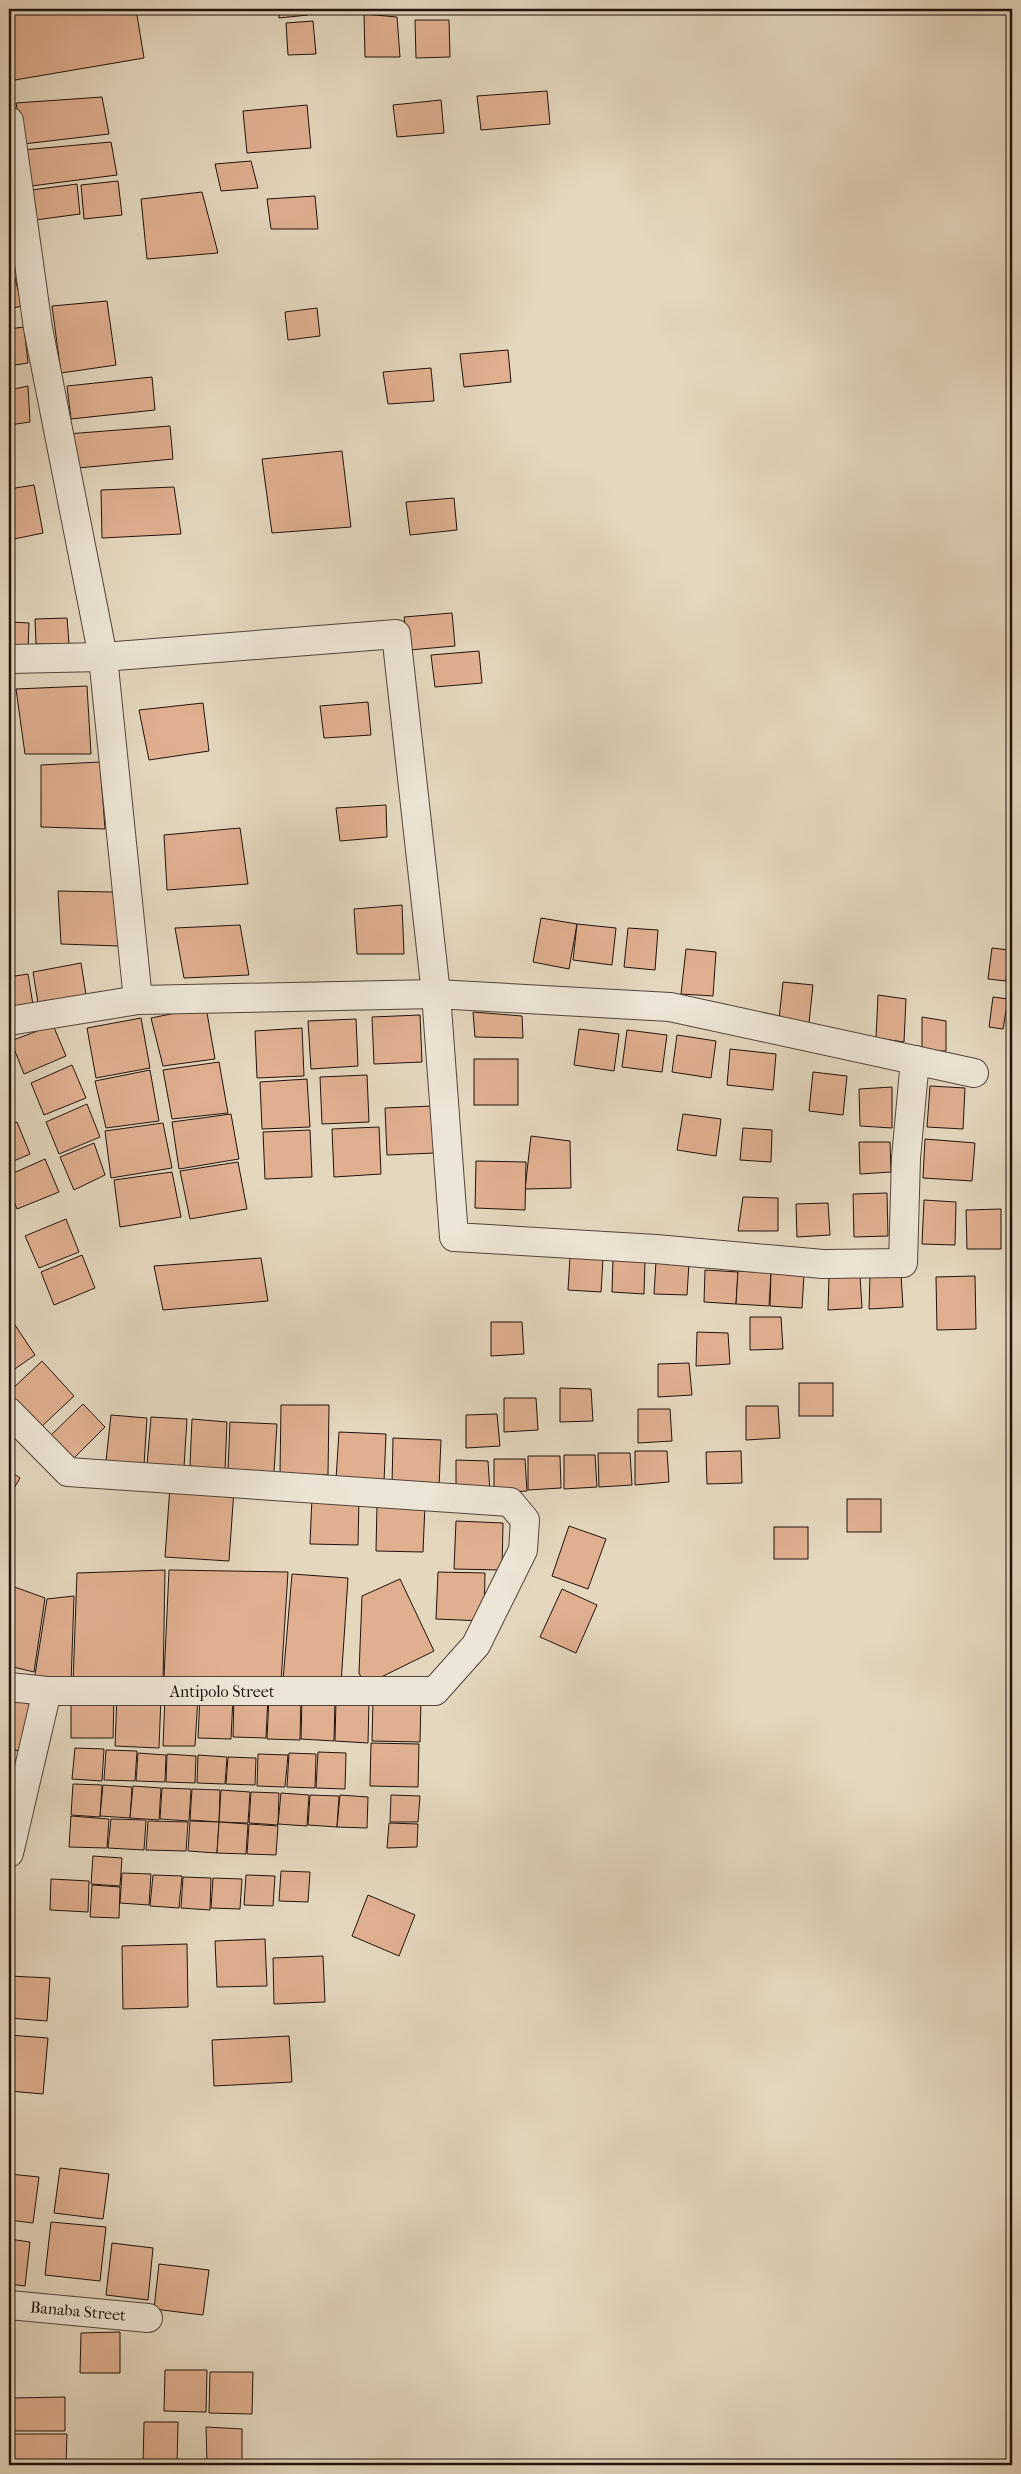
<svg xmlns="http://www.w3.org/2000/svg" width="1021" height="2474" font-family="'IM FELL French Canon',serif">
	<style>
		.building { fill: #e0af90; stroke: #21130d }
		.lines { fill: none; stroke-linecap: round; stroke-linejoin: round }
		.street-casing { stroke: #524439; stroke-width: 30 }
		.street { stroke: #ede5d5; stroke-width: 28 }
		.labels { text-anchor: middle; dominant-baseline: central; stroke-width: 5; stroke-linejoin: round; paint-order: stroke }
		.street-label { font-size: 16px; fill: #21130d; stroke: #ede5d5 }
	</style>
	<rect width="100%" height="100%" fill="#e4d7be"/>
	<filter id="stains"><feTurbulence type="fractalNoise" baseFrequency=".004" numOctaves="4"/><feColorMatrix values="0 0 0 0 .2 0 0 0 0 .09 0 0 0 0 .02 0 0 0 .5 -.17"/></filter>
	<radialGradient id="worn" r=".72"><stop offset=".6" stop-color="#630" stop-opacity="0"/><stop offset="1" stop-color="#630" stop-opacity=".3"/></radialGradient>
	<g class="building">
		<polygon points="9,9 136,9 144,58 9,81"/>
		<polygon points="279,9 307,9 308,15 279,18"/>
		<polygon points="364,14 397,17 400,57 365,57"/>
		<polygon points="415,20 449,20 450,57 416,58"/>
		<polygon points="313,21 316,54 288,55 286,23"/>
		<polygon points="547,91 550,124 481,130 477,96"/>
		<polygon points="102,97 109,134 23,144 16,103"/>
		<polygon points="441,100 444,133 397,137 393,105"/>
		<polygon points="307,105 311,148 247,153 243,111"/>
		<polygon points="111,142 117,175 31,186 22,150"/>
		<polygon points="251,161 258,188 221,191 215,164"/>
		<polygon points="118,181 122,215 84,219 81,185"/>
		<polygon points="77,184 80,214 35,220 32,190"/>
		<polygon points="202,192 218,253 147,259 141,199"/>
		<polygon points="315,196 318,229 271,229 267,199"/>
		<polygon points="14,274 22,306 9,309 9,275"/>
		<polygon points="107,301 116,365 61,373 52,306"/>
		<polygon points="317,308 320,336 288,340 285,312"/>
		<polygon points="24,327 28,363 9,366 9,329"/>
		<polygon points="508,350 511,382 464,387 460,354"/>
		<polygon points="431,368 434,401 388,404 383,372"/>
		<polygon points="152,377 155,410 71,419 67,386"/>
		<polygon points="28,386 30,422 9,425 9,390"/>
		<polygon points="170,426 173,459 78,468 67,434"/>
		<polygon points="342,451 351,527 272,533 262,459"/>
		<polygon points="34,485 43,533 9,540 9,489"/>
		<polygon points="174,487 181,534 102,538 101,490"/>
		<polygon points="454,498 457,530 410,535 406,502"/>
		<polygon points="452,613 455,646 409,650 404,617"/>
		<polygon points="67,618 69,644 36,644 35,619"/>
		<polygon points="9,622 29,623 28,649 9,648"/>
		<polygon points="479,651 482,683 435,687 431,655"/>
		<polygon points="87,686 91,754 25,754 16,689"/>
		<polygon points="368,702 371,735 324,738 320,706"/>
		<polygon points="203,703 209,751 149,760 139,710"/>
		<polygon points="100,762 105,829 41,827 41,765"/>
		<polygon points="386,805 387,837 340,841 336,808"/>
		<polygon points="240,828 248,884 167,890 164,835"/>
		<polygon points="58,891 113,892 119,946 61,944"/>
		<polygon points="402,905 404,954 357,954 354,909"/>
		<polygon points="541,918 577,924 569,969 533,962"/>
		<polygon points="577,924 616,928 612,965 573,960"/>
		<polygon points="240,925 249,975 184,978 175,928"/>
		<polygon points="628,928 658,930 655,970 624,967"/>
		<polygon points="992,948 1009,950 1006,981 988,979"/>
		<polygon points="686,949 716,952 713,996 681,994"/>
		<polygon points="81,963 87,1001 39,1009 33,972"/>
		<polygon points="28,974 34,1011 9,1016 9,977"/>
		<polygon points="783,982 813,985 809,1023 779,1019"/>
		<polygon points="878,995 906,999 904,1042 876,1038"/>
		<polygon points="993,997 1008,999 1003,1029 989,1027"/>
		<polygon points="206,1007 215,1059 163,1066 151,1018"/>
		<polygon points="473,1012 522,1016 523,1038 475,1037"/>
		<polygon points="420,1015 422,1062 374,1064 372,1017"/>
		<polygon points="922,1017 946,1021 946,1051 922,1051"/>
		<polygon points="141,1018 150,1068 96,1078 87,1028"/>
		<polygon points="356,1019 358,1066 311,1069 308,1021"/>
		<polygon points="53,1025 66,1056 24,1074 11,1041"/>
		<polygon points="302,1028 304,1076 257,1078 255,1031"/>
		<polygon points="579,1029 619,1034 614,1071 574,1065"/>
		<polygon points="627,1030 667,1035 662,1072 622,1067"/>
		<polygon points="677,1035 716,1041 711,1078 672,1072"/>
		<polygon points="730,1049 776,1054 773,1090 727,1085"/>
		<rect x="474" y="1059" width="44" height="46"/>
		<polygon points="219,1062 228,1113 172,1119 163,1070"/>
		<polygon points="72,1065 86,1098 44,1115 31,1083"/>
		<polygon points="150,1070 159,1121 106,1128 95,1081"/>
		<polygon points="813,1072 847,1076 843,1115 809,1111"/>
		<polygon points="367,1075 369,1122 322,1124 320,1077"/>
		<polygon points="307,1079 310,1127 262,1129 260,1082"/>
		<polygon points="930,1086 965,1088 963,1129 927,1127"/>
		<polygon points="892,1087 892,1128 860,1126 859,1089"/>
		<polygon points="87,1104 100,1137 59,1154 46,1122"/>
		<polygon points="432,1106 435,1153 387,1155 385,1108"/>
		<polygon points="231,1114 239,1159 179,1169 172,1122"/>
		<polygon points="683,1114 721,1119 716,1156 677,1150"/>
		<polygon points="17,1122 30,1154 9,1163 9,1125"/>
		<polygon points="163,1123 172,1168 111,1178 105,1131"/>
		<polygon points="379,1127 381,1174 334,1177 332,1129"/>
		<polygon points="743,1128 772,1130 771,1162 740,1160"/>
		<polygon points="310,1130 312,1177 265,1179 263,1132"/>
		<polygon points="531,1136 570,1141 571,1188 525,1189"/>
		<polygon points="925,1139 975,1143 972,1181 923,1178"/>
		<polygon points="859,1142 890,1142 891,1172 860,1174"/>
		<polygon points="94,1143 105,1175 74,1190 60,1157"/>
		<polygon points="45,1159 59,1192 17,1209 9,1188 9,1175"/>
		<polygon points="476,1161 526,1162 525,1210 475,1208"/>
		<polygon points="238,1162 247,1209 190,1219 180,1171"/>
		<polygon points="172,1172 181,1217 120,1227 114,1180"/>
		<polygon points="887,1193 888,1236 854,1237 853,1194"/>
		<polygon points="743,1197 778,1198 778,1231 738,1231"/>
		<polygon points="924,1200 956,1202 955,1245 922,1244"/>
		<polygon points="828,1203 830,1235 797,1237 796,1204"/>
		<polygon points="1001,1209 1001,1249 967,1249 966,1210"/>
		<polygon points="66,1219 79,1252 39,1268 25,1236"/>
		<polygon points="82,1255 95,1288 54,1305 41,1272"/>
		<polygon points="570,1257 603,1259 601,1292 568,1290"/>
		<polygon points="261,1258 268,1301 163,1310 154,1266"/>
		<polygon points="613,1259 645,1261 644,1294 612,1292"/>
		<polygon points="656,1261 689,1263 687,1295 654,1294"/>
		<polygon points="705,1270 738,1272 736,1304 704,1302"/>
		<polygon points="738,1271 771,1273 769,1306 736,1304"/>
		<polygon points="771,1273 804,1275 802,1308 770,1306"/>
		<polygon points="870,1275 901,1275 903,1307 869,1309"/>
		<polygon points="829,1276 860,1276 862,1308 828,1310"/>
		<polygon points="975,1276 976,1329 937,1330 936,1277"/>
		<polygon points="9,1316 35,1355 9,1373"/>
		<polygon points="750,1317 781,1317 783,1349 750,1350"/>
		<polygon points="491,1322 522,1322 524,1354 491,1356"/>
		<polygon points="697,1332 728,1333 730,1364 696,1366"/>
		<polygon points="42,1361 74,1396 40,1428 9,1395 9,1392"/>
		<polygon points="689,1363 692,1395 658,1397 658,1364"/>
		<rect x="799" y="1383" width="34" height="33"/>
		<polygon points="560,1388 591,1389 593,1421 560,1422"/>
		<polygon points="504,1398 536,1398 538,1430 504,1432"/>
		<polygon points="83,1404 105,1427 72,1460 49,1437"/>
		<polygon points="281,1405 329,1405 328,1475 280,1474"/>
		<polygon points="746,1406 778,1406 780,1438 746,1440"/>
		<polygon points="638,1409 670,1409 672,1441 638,1443"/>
		<polygon points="497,1414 500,1446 466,1448 466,1415"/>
		<polygon points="111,1415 147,1418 144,1465 106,1461"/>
		<polygon points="151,1417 187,1419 184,1467 147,1465"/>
		<polygon points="192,1419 227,1422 225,1470 190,1466"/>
		<polygon points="230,1422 277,1424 274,1472 228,1469"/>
		<polygon points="339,1432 386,1434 384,1482 336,1479"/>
		<polygon points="393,1438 441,1440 439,1487 392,1486"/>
		<polygon points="635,1451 667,1451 669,1482 635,1485"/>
		<polygon points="741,1451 742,1483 707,1484 706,1452"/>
		<polygon points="598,1453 630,1453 632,1485 599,1487"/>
		<polygon points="564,1455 595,1455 597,1487 564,1489"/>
		<polygon points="528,1456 560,1456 561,1488 528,1490"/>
		<polygon points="494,1459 525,1459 527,1491 494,1493"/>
		<polygon points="456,1460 488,1461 490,1493 456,1494"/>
		<polygon points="9,1470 20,1478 9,1497"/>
		<polygon points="170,1486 234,1489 229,1561 165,1557"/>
		<polygon points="312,1497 359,1498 358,1545 310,1544"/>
		<rect x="847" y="1499" width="34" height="33"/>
		<polygon points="377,1504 425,1505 423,1552 376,1551"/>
		<polygon points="456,1521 503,1523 502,1570 454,1569"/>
		<polygon points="569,1526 606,1539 588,1589 552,1576"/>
		<rect x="774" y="1527" width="34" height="32"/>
		<polygon points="165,1570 163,1684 73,1683 77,1573"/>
		<polygon points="169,1570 288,1572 281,1682 164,1678"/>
		<polygon points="438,1572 485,1573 484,1621 436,1619"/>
		<polygon points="292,1574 348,1578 341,1684 283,1680"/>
		<polygon points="400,1579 434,1651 365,1685 359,1673 362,1596"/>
		<polygon points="9,1585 45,1598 34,1672 9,1666"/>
		<polygon points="562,1589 597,1605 576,1653 540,1637"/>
		<polygon points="74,1596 71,1684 34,1681 47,1599"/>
		<polygon points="117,1695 161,1697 159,1748 115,1746"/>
		<polygon points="234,1695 268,1696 266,1738 233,1737"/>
		<polygon points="71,1696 114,1697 113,1738 71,1738"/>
		<polygon points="165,1696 198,1697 195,1746 163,1746"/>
		<polygon points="200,1696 233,1697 231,1739 198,1738"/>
		<polygon points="269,1696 301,1697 300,1740 267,1739"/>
		<polygon points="9,1697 35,1703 18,1751 9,1748"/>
		<polygon points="302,1697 335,1699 334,1741 301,1739"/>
		<polygon points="373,1698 421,1699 420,1742 372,1741"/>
		<polygon points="336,1699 369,1700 368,1743 335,1741"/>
		<polygon points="371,1743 419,1744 418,1787 370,1786"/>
		<polygon points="75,1748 104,1749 102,1781 72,1779"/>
		<polygon points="106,1750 137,1751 135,1781 104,1780"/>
		<polygon points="318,1752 346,1753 345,1789 316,1788"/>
		<polygon points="138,1753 166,1755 165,1782 136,1781"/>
		<polygon points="289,1753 316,1754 315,1788 287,1787"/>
		<polygon points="167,1754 196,1756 195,1783 166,1782"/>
		<polygon points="258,1754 288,1755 285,1787 257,1786"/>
		<polygon points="198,1755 227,1757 225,1784 197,1783"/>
		<polygon points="228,1757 256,1758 255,1785 226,1784"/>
		<polygon points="9,1759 17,1761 9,1790"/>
		<polygon points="73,1784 102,1785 100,1817 71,1815"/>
		<polygon points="103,1785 132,1787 130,1818 100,1816"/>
		<polygon points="133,1786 161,1788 159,1820 130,1818"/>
		<polygon points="162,1788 191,1789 189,1821 160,1819"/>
		<polygon points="192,1789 220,1790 219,1822 190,1820"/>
		<polygon points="221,1790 250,1792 248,1823 219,1822"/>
		<polygon points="251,1792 279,1793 278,1825 249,1823"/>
		<polygon points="281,1793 309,1795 307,1826 278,1824"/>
		<polygon points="310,1795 339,1796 337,1827 308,1825"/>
		<polygon points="340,1795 368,1797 367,1828 337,1827"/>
		<polygon points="391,1795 420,1796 418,1822 390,1822"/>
		<polygon points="71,1816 109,1819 107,1848 69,1847"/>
		<polygon points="111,1819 146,1820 144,1850 108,1848"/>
		<polygon points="148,1821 188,1822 186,1851 146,1850"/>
		<polygon points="190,1821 219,1822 217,1853 188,1851"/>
		<polygon points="219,1822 248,1824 246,1854 217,1853"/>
		<polygon points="389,1823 418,1824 417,1847 387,1848"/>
		<polygon points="249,1824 278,1826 276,1855 247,1854"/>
		<polygon points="93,1856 122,1858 120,1886 91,1884"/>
		<polygon points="281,1871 310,1872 308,1902 279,1901"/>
		<polygon points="122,1873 151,1874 149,1905 120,1903"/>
		<polygon points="153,1875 182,1876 179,1908 150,1906"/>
		<polygon points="246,1875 275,1876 273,1906 244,1905"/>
		<polygon points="183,1877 211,1878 210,1910 181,1908"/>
		<polygon points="213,1878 242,1879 240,1909 211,1908"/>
		<polygon points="51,1879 89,1881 88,1912 50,1910"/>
		<polygon points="92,1885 120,1887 119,1918 90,1917"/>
		<polygon points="368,1895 415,1915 399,1956 352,1936"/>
		<polygon points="265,1939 267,1986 217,1987 215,1941"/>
		<polygon points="187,1944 188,2007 123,2009 122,1946"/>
		<polygon points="323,1956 325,2002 274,2004 273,1958"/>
		<polygon points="9,1976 50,1978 47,2021 9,2018"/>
		<polygon points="9,2035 48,2038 43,2094 9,2091"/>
		<polygon points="289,2036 292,2082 214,2086 212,2040"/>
		<polygon points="60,2168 109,2174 103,2219 54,2213"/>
		<polygon points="9,2174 39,2177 33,2223 9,2220"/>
		<polygon points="51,2222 106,2227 100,2281 45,2275"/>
		<polygon points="9,2239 30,2242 25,2286 9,2284"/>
		<polygon points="112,2243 153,2248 148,2300 106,2295"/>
		<polygon points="159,2264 209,2270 203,2315 154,2309"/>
		<polygon points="120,2332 120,2373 80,2373 81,2333"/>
		<polygon points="165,2370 207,2370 206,2412 164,2411"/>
		<polygon points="210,2372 253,2372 252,2414 209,2413"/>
		<polygon points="65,2397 65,2431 11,2431 11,2398"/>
		<polygon points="144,2422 178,2422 177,2465 143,2465"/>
		<polygon points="206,2427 242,2429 242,2465 207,2465"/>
		<polygon points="11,2434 67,2434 66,2465 12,2465"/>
	</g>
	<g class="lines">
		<g class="street-casing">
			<g id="street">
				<polyline points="9,121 38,328 103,657 138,1000"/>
				<polyline points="9,659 103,657 396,634 436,994 454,1237 656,1249 823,1264 903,1263 906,1158 915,1060"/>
				<polyline points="9,1021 138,1000 436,994 670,1007 974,1073"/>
				<polyline points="9,1412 68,1472 510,1502 525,1520 523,1550 476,1645 435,1691 47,1691 9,1687"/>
				<polyline points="9,1853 47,1691"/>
				<polyline points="9,2305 148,2318"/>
			</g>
		</g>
		<use href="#street" class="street"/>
	</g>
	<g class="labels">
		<g class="street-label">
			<text x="222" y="1691">Antipolo Street</text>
			<text transform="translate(78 2311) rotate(5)">Banaba Street</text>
		</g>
	</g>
	<rect width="1021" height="2474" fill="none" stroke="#e4d7be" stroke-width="30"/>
	<rect x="10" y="10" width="1001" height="2454" fill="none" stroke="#21130d" stroke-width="2.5"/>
	<rect x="15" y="15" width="991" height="2444" fill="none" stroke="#21130d"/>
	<rect width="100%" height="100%" filter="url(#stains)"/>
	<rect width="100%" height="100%" fill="url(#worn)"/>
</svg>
